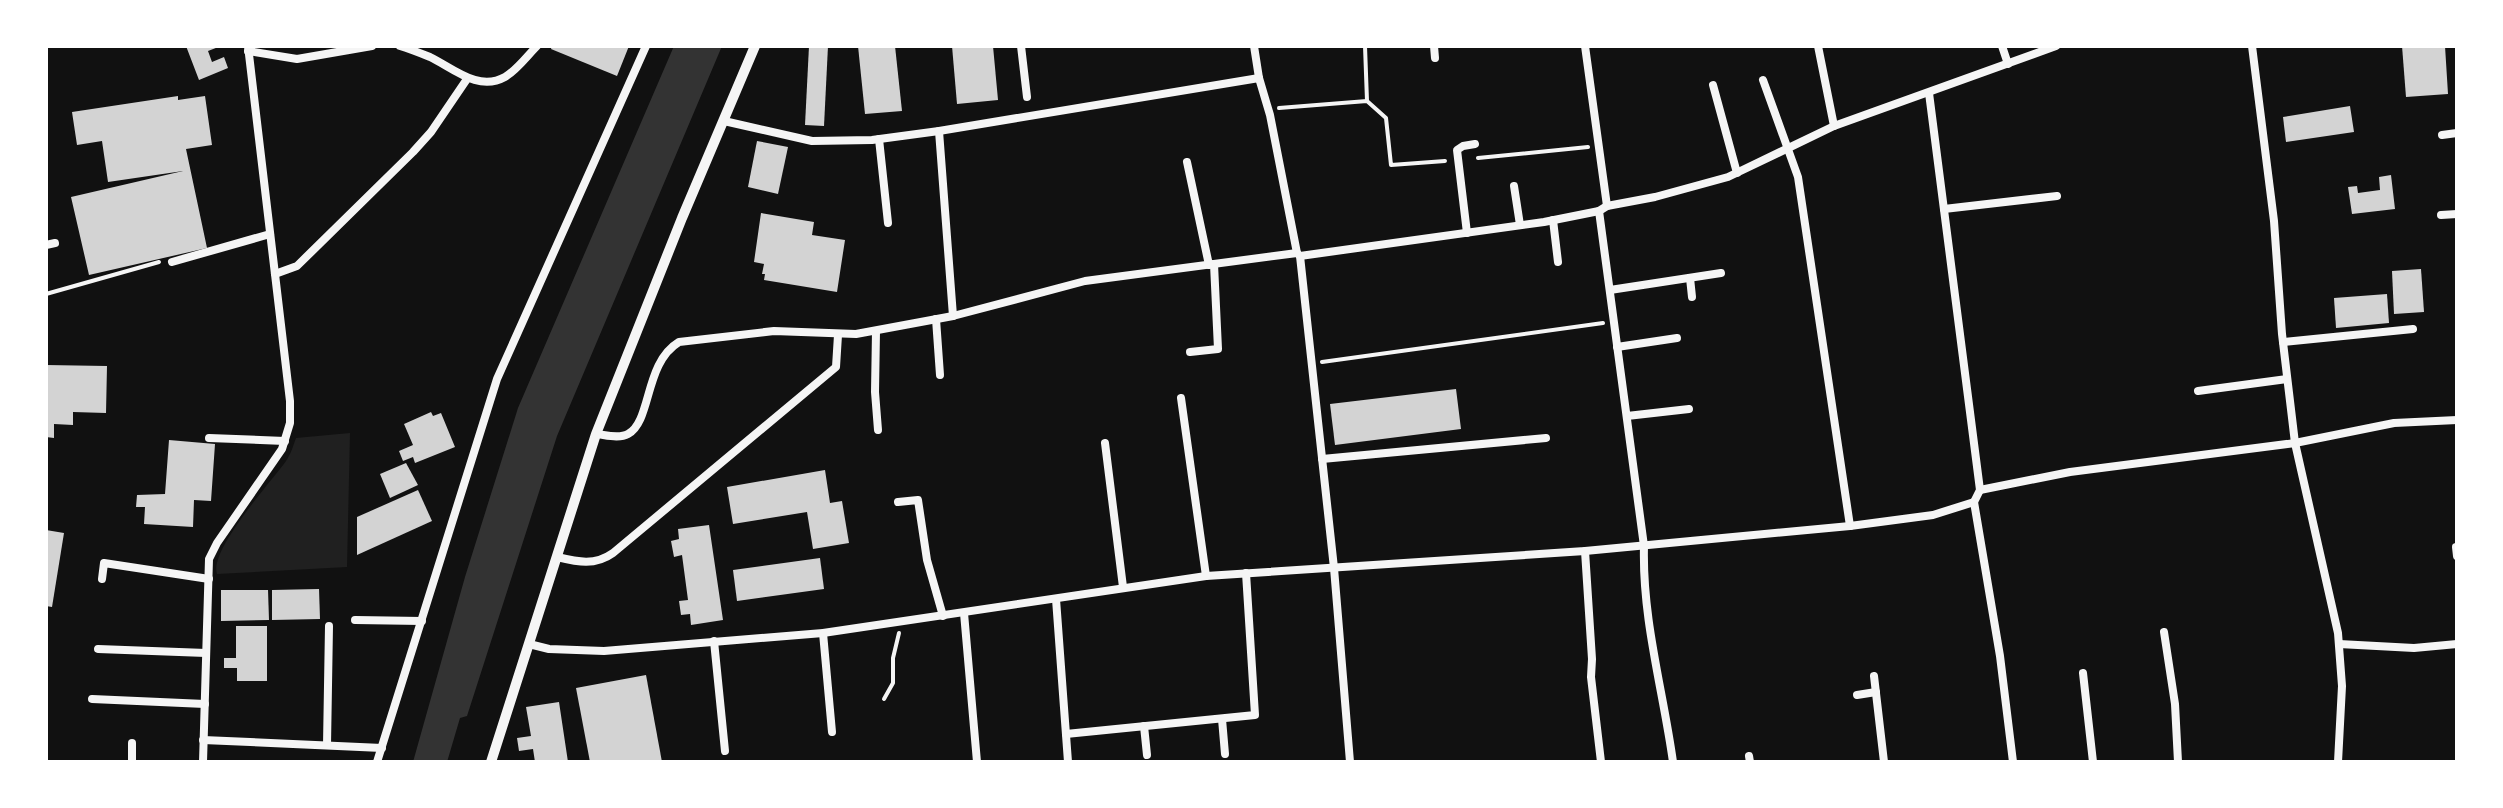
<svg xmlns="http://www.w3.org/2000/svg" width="2503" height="808" font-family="'Source Serif 4',serif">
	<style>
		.green { fill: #202020 }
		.water { fill: #333 }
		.building { fill: #d3d3d3 }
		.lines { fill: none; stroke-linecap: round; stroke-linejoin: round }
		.path { stroke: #f5f5f5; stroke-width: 4 }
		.minor { stroke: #f5f5f5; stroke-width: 8 }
		.tertiary { stroke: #f5f5f5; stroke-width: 10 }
	</style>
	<rect width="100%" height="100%" fill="#111"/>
	<path class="green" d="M350,433L347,567L217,574C209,550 271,482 286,461C291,454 293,446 296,438Z"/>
	<polygon class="water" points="674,46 722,46 557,436 467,716 460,718 447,762 413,762 465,577 518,408"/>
	<g class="building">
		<polygon points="186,46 221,46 208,51 212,62 224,57 228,68 199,80"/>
		<polygon points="552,46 629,46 617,76 551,49"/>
		<polygon points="809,46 828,46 824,126 805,125"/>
		<polygon points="858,46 895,46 902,111 865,114"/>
		<polygon points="952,46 993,46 998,100 957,104"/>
		<polygon points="2402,46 2445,46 2448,94 2406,97"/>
		<polygon points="178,96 178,100 205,96 212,145 186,149 207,248 89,275 71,197 183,171 108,182 102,141 77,145 72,112"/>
		<polygon points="2350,106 2354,132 2286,142 2283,117"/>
		<polygon points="757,141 788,147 778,194 748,187"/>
		<polygon points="2391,175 2395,209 2352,214 2348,187 2357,186 2358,193 2380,190 2379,177"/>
		<polygon points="761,213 814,222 812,235 845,240 837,292 764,280 765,274 762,274 764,264 754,262"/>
		<polygon points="2421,269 2424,312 2394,314 2392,271"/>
		<polygon points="2387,294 2389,323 2336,328 2334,298"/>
		<polygon points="46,365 107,366 106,413 73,412 73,425 54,424 54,438 46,437"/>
		<polygon points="1456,389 1461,429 1335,445 1330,404"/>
		<polygon points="431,412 433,416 441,413 455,447 415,463 413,457 403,461 399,451 413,445 404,424"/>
		<polygon points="169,440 215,444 211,501 194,500 193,527 144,524 145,507 136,507 137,495 165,494"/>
		<polygon points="406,463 418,485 390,498 380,474"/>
		<polygon points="825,470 830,503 842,501 849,543 813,549 807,512 733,524 727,487"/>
		<polygon points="418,490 432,521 357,555 357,517"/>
		<polygon points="709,525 723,620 691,625 690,614 681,615 679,601 688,600 682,555 674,557 671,541 679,539 678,529"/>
		<polygon points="46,530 64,533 52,607 46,606"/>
		<polygon points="820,558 824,589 737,601 733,570"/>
		<polygon points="319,589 320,619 272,620 272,590"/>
		<polygon points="221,590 268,590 269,620 221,621"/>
		<polygon points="236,626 267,626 267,681 237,681 237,668 224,668 224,658 236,658"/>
		<polygon points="646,675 662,762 590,762 576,688"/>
		<polygon points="559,702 568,762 535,762 533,749 519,751 517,738 531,736 526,707"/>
	</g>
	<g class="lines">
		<g class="path">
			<polyline points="1365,46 1367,101"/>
			<polyline points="1279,108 1367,101 1386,118 1391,165 1445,161"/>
			<polyline points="1478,158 1588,147"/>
			<polyline points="46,294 159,262"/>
			<polyline points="1322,362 1603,323"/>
			<polyline points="884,699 893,683 893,658 899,633"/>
		</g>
		<g class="minor">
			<path d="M400,46C410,49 420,53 430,57C453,68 478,92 505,77C517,70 527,56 537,46"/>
			<polyline points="1021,46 1027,97"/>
			<polyline points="1254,46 1259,78 1270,115 1297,253"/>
			<polyline points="1434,46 1435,58"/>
			<polyline points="1585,46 1607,206"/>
			<polyline points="1818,46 1834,126"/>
			<polyline points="2002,46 2008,64"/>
			<polyline points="2252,46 2274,221 2282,334 2295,443 2338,633 2342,686 2338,762"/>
			<polyline points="248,51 297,59 372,46"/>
			<polyline points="1763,80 1798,177 1850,526"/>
			<polyline points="1713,85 1737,173"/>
			<polyline points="1929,93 1980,490 1974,502 2000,656 2013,762"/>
			<polyline points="724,121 812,141 872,140 939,131 1259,78"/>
			<polyline points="939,131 953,316"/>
			<polyline points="2442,135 2457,133"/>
			<polyline points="879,139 888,223"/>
			<polyline points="1187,162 1209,265"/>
			<polyline points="1514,186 1520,225"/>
			<polyline points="1944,209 2057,196"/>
			<path d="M1599,211L1644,546C1642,619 1663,690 1673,762"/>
			<polyline points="2441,215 2457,214"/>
			<polyline points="1553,220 1558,262"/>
			<polyline points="1467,233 1457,150 1463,146 1475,144"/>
			<polyline points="46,245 55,243"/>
			<polyline points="1300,256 1334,568 1350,762"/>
			<polyline points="172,262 270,234"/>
			<polyline points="275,274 297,266 413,152 431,132 467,79"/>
			<polyline points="1690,278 1692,297"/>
			<polyline points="1610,290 1721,273"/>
			<polyline points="936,319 940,375"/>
			<polyline points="876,331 875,392 878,430"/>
			<polyline points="2283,342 2413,329"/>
			<polyline points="1617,347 1677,338"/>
			<polyline points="1190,352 1218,349 1214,264"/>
			<polyline points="2198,391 2287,379"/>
			<polyline points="1181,398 1206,576"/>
			<polyline points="1627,416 1689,409"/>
			<path d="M596,434C606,435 619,439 628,434C652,421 644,363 679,342L774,331L856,334L953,316L1085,281L1297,253L1300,256L1544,222L1599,211L1607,206L1655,197L1728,177L1834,126L2056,46"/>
			<polyline points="209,438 285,441"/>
			<polyline points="1105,443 1123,587"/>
			<polyline points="1322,459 1546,438"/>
			<polyline points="1980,490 2070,472 2295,443 2394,423 2457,420"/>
			<polyline points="898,502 918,500 927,560 943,616"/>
			<polyline points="2456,547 2457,556"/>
			<polyline points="1585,551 1592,659 1591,677 1601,762"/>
			<path d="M557,557C578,562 595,566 613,553L836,367L838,335"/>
			<polyline points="102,579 104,563 209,579"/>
			<polyline points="1056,599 1068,762"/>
			<polyline points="964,613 977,762"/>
			<polyline points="355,620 422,621"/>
			<polyline points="2164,632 2175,704 2178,762"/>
			<polyline points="823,633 832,732"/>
			<polyline points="714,641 725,751"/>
			<polyline points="529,644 549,649 604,651 823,633 1206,576 1585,551 1850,526 1933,515 1974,502"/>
			<polyline points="2339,644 2414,648 2457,644"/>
			<polyline points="98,649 206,653"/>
			<polyline points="2083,673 2093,762"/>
			<polyline points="1874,676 1884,762"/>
			<polyline points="1857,695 1876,692"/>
			<polyline points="92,699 205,704"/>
			<polyline points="1222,719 1225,754"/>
			<polyline points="1144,726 1147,755"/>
			<polyline points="1066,734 1255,715 1246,573"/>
			<polyline points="203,740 382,748"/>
			<polyline points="132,743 132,762"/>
			<polyline points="327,745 329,626"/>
			<polyline points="1749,756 1750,762"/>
			<polyline points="203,762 209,559 217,543 282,449 290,423 290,401 248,46"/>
			<polyline points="377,762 497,379 646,46"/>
		</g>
		<polyline class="tertiary" points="491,762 596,434 682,218 755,46"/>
	</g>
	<rect width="2503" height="808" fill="none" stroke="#ffffff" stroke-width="96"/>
</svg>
